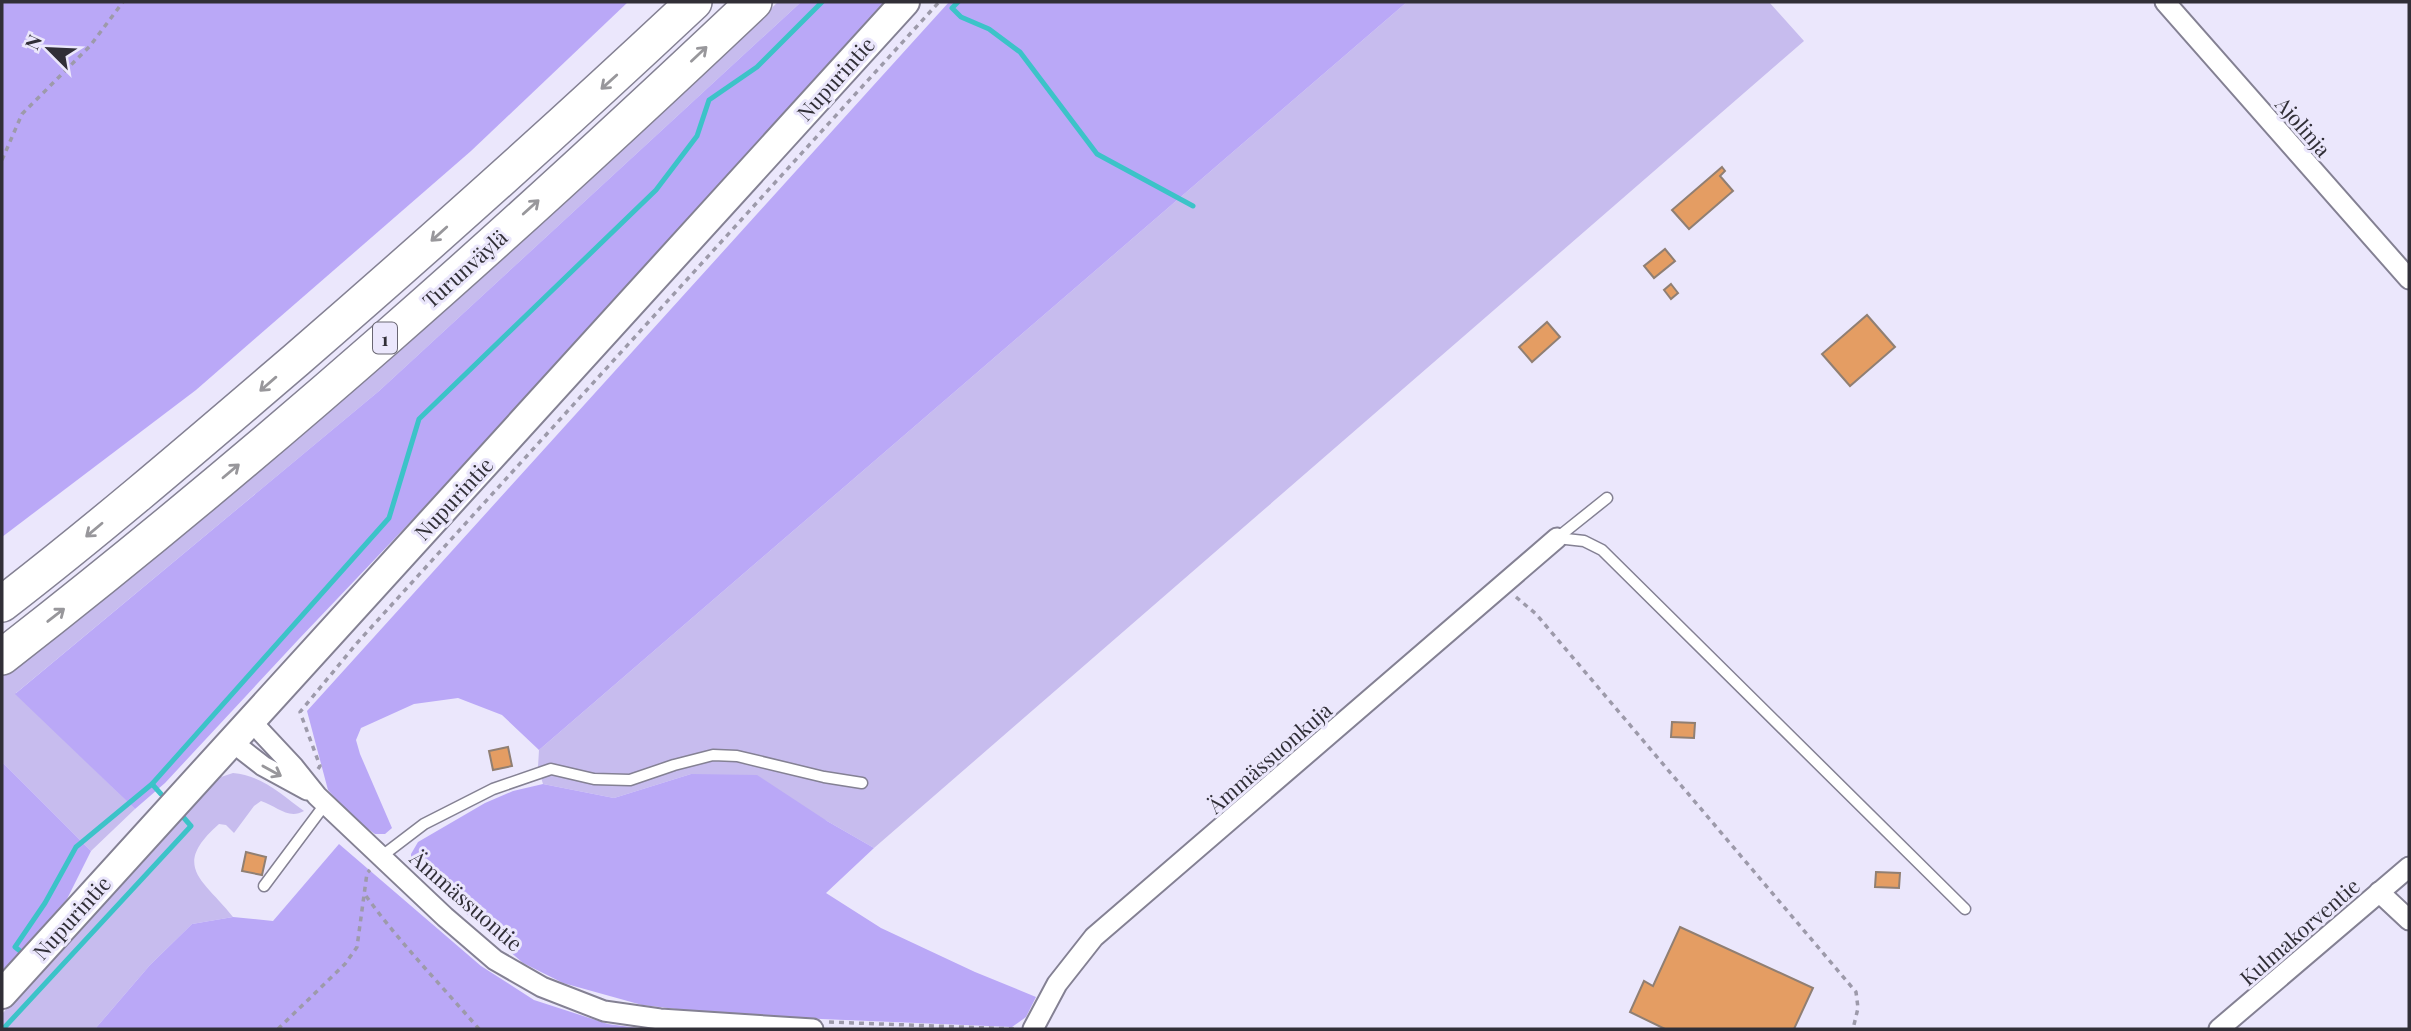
<svg xmlns="http://www.w3.org/2000/svg" width="2411" height="1031" font-family="'Playfair Display',serif">
	<style>
		.green { fill: #c7bcee }
		.forest { fill: #baa8f7 }
		.lines { fill: none; stroke-linecap: round; stroke-linejoin: round }
		.stream { stroke: #3cc3c8; stroke-width: 5 }
		.building { fill: #e49d63; stroke: #907f73; stroke-width: 2 }
		.service-casing { stroke: #848193; stroke-width: 13 }
		.minor-casing { stroke: #848193; stroke-width: 23 }
		.secondary-casing { stroke: #848193; stroke-width: 32 }
		.motorway-casing { stroke: #848193; stroke-width: 38 }
		.path { stroke: #9d9aaa; stroke-width: 3.5; stroke-dasharray: 5 5; stroke-linecap: butt }
		.service { stroke: #fff; stroke-width: 10 }
		.minor { stroke: #fff; stroke-width: 19 }
		.secondary { stroke: #fff; stroke-width: 28 }
		.motorway { stroke: #fff; stroke-width: 35 }
		.oneway { stroke: #98979b }
		.labels { text-anchor: middle; dominant-baseline: central; stroke-width: 6; stroke-linejoin: round; paint-order: stroke }
		.shield { fill: #ebe7fc; stroke: #696672; stroke-width: 2 }
		.shield-label { font-size: 19px; font-weight: bold; fill: #312f37 }
		.street-label { font-size: 21px; fill: #312f37; stroke: #ebe7fc }
	</style>
	<rect width="100%" height="100%" fill="#ebe7fc"/>
	<g class="green">
		<path d="M778,2H801L379,391L16,693L135,809L91,851L2,762V677C130,575 257,473 382,366C518,249 648,125 778,2Z"/>
		<polygon points="1407,2 1769,2 1804,41 874,848 827,821 691,774 614,798 543,784 538,767 539,750"/>
		<path d="M233,773C261,775 282,795 304,811C288,820 277,806 261,801L254,806L234,833L226,825L219,824C170,867 204,880 233,917L192,924L150,965L95,1029H2V1014L202,791L221,777Z"/>
	</g>
	<g class="forest">
		<polygon points="2,2 628,2 471,151 196,390 2,537"/>
		<polygon points="801,2 886,2 495,433 298,640 165,783 135,809 15,694 379,391"/>
		<polygon points="949,2 1407,2 539,750 502,715 458,698 414,704 361,728 356,740 360,754 392,828 385,834 375,834 353,818 328,790 307,711"/>
		<polygon points="2,762 91,851 67,899 2,977"/>
		<polygon points="691,774 757,775 827,821 874,848 826,893 881,928 975,972 1036,997 1026,1017 1012,1027 728,1015 642,1005 563,983 523,963 411,866 411,854 418,842 485,803 513,791 543,784 614,798"/>
		<polygon points="339,844 481,966 534,1000 608,1024 645,1029 95,1029 150,965 192,924 233,917 273,921"/>
	</g>
	<g class="lines">
		<g class="stream">
			<polyline points="958,2 952,8 961,17 989,29 1020,52 1097,154 1193,206"/>
			<polyline points="152,784 161,794"/>
			<polyline points="20,951 15,947 45,903 76,847 152,784 389,518 419,419 656,190 697,136 709,100 757,67 822,2"/>
			<polyline points="3,1029 191,826 184,818"/>
		</g>
	</g>
	<g class="building">
		<polygon points="1722,167 1725,171 1720,176 1733,191 1689,229 1672,210"/>
		<polygon points="1665,249 1675,261 1654,278 1644,266"/>
		<polygon points="1671,284 1678,293 1671,299 1664,290"/>
		<polygon points="1867,315 1895,347 1850,386 1822,354"/>
		<polygon points="1547,322 1560,337 1532,362 1519,347"/>
		<polygon points="1672,722 1695,723 1694,738 1671,737"/>
		<polygon points="508,747 512,766 493,770 489,751"/>
		<polygon points="246,852 266,857 262,875 242,871"/>
		<polygon points="1876,872 1900,873 1899,888 1875,887"/>
		<polygon points="1680,927 1813,988 1794,1029 1665,1029 1630,1012 1644,981 1653,986"/>
	</g>
	<g class="lines">
		<g class="service-casing">
			<g id="service">
				<polyline points="1557,538 1584,541 1602,550 1965,909"/>
				<polyline points="1557,538 1607,498"/>
				<polyline points="382,856 424,824 493,789 551,769 594,779 630,780 674,765 713,755 737,756 824,777 862,783"/>
				<polyline points="264,886 326,803"/>
			</g>
		</g>
		<g class="minor-casing">
			<g id="minor">
				<polyline points="2165,2 2409,279"/>
				<polyline points="250,720 293,766 317,796 445,917 495,960 542,987 604,1011 660,1019 813,1029"/>
				<polyline points="231,741 263,766 307,790"/>
				<polyline points="2379,892 2409,920"/>
				<polyline points="1033,1029 1057,984 1094,937 1557,538"/>
				<polyline points="2219,1029 2409,867"/>
			</g>
		</g>
		<g class="secondary-casing">
			<polyline id="secondary" points="2,994 905,2"/>
		</g>
		<g class="motorway-casing">
			<g id="motorway">
				<path d="M2,604C103,526 199,443 296,360C431,243 564,124 694,2"/>
				<path d="M2,657C264,453 513,230 754,2"/>
			</g>
		</g>
		<g class="path">
			<polyline points="2,160 22,114 90,46 123,2"/>
			<polyline points="1516,597 1536,614 1856,992 1858,1008 1853,1029"/>
			<polyline points="318,769 320,766 300,712 357,643 939,2"/>
			<path d="M366,896C400,943 441,985 479,1029"/>
			<polyline points="829,1022 1015,1029"/>
			<polyline points="278,1029 345,964 357,947 367,873 370,870"/>
		</g>
		<use href="#service" class="service"/>
		<use href="#minor" class="minor"/>
		<use href="#secondary" class="secondary"/>
		<use href="#motorway" class="motorway"/>
	</g>
	<defs><path id="oneway-shaft" d="M-6 0H5M1.5-3L5.5 0L1.5 3" fill="none" stroke-width="1.6" stroke-linecap="round" stroke-linejoin="round" transform="scale(1.75)"/></defs>
	<g class="oneway">
		<use href="#oneway-shaft" transform="translate(699 54) rotate(-43)"/>
		<use href="#oneway-shaft" transform="translate(609 82) rotate(138)"/>
		<use href="#oneway-shaft" transform="translate(531 207) rotate(-42)"/>
		<use href="#oneway-shaft" transform="translate(439 234) rotate(138)"/>
		<use href="#oneway-shaft" transform="translate(268 384) rotate(139)"/>
		<use href="#oneway-shaft" transform="translate(231 471) rotate(-40)"/>
		<use href="#oneway-shaft" transform="translate(94 530) rotate(140)"/>
		<use href="#oneway-shaft" transform="translate(56 615) rotate(-38)"/>
		<use href="#oneway-shaft" transform="translate(272 771) rotate(29)"/>
	</g>
	<g class="labels">
		<rect class="shield" x="373" y="322.5" width="24" height="31" rx="5"/>
		<g class="shield-label">
			<text x="385" y="338">1</text>
		</g>
		<g class="street-label">
			<text transform="translate(835 78) rotate(-48)">Nupurintie</text>
			<text transform="translate(2304 126) rotate(49)">Ajolinja</text>
			<text transform="translate(464 268) rotate(-42)">Turunväylä</text>
			<text transform="translate(453 498) rotate(-47)">Nupurintie</text>
			<text transform="translate(1269 757) rotate(-41)">Ämmässuonkuja</text>
			<text transform="translate(467 900) rotate(41)">Ämmässuontie</text>
			<text transform="translate(71 917) rotate(-48)">Nupurintie</text>
			<text transform="translate(2299 931) rotate(-41)">Kulmakorventie</text>
		</g>
	</g>
	<rect width="2411" height="1031" fill="none" stroke="#312f37" stroke-width="7"/>
	<g transform="translate(49 49) rotate(294)" stroke="#ebe7fc" stroke-width="5" paint-order="stroke">
	<path d="M0-5L12 26L0 18L-12 26Z" fill="#312f37"/>
	<text y="-10" font-size="19" font-weight="bold" text-anchor="middle" fill="#312f37">N</text>
	</g>
</svg>
